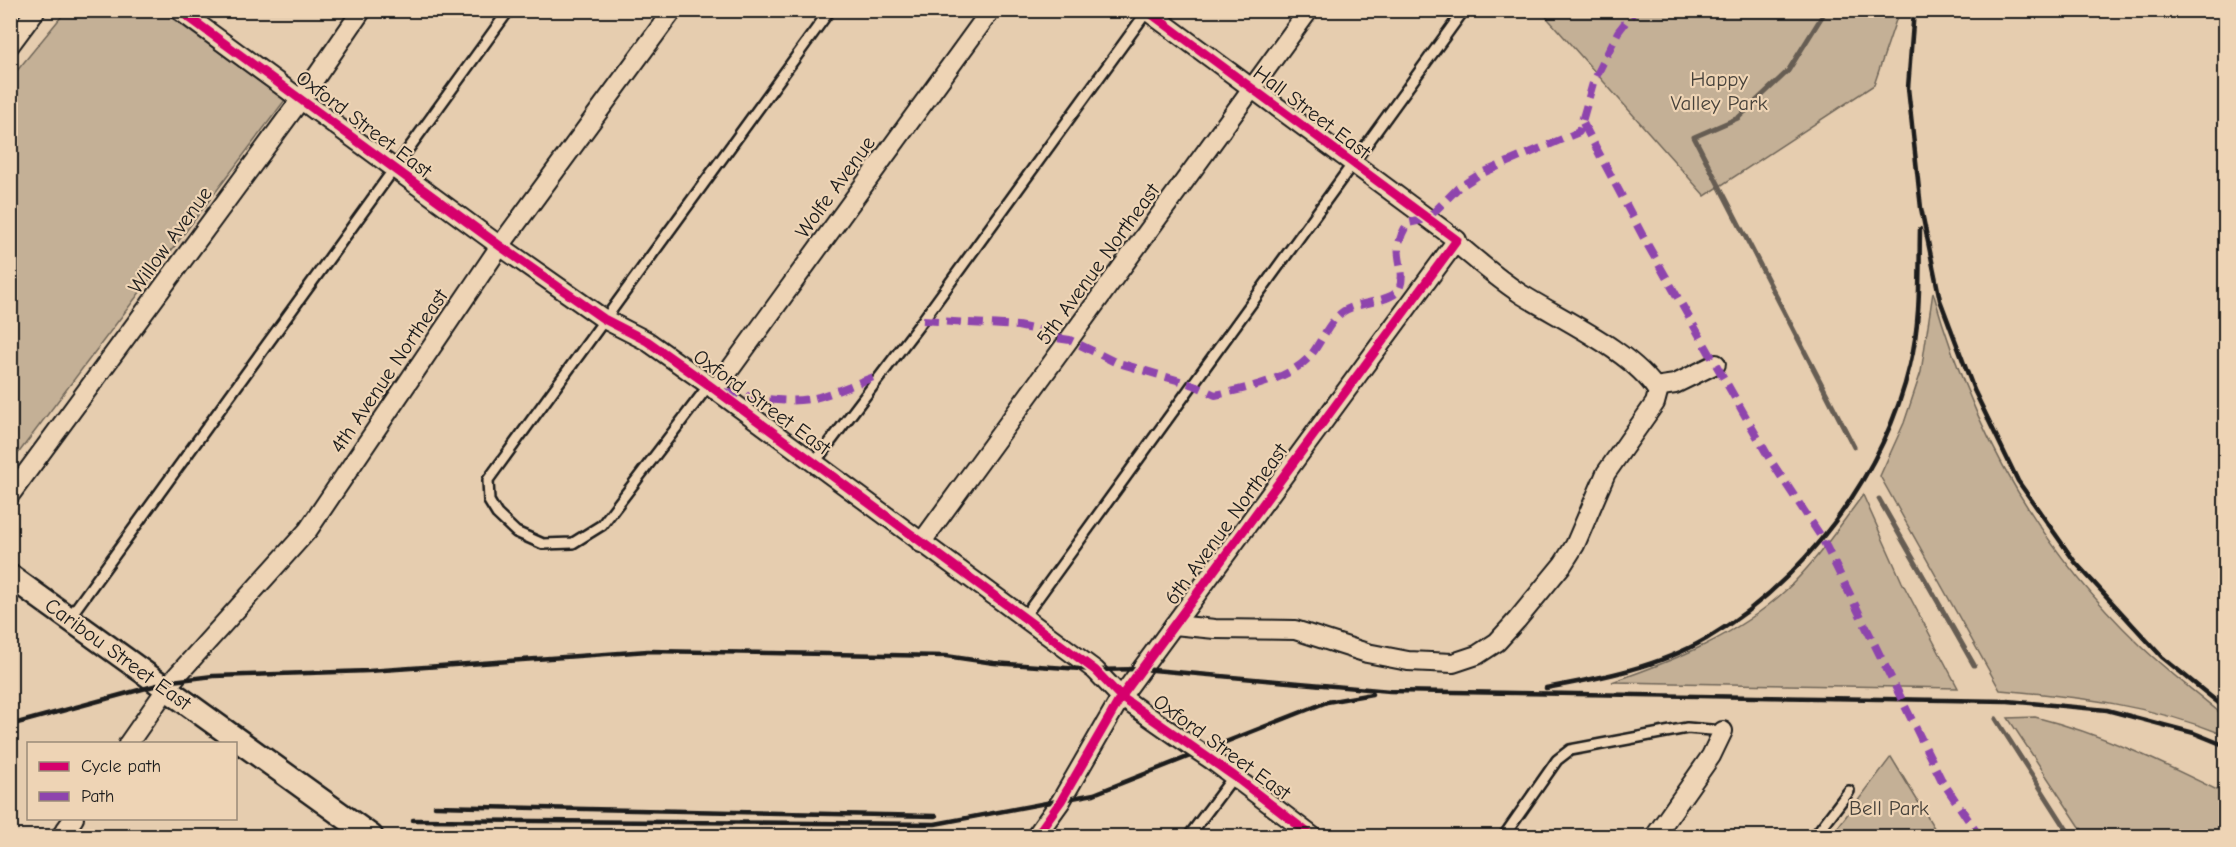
<svg xmlns="http://www.w3.org/2000/svg" width="2236" height="847" font-family="'Comic Neue',sans-serif">
	<style>
		.green { fill: #c4b096; stroke: #706659; stroke-width: 1.5 }
		.lines { fill: none; stroke-linecap: round; stroke-linejoin: round }
		.stream { stroke: #665d52; stroke-width: 5 }
		.service-casing { stroke: #1c1c1c; stroke-width: 14 }
		.minor-casing { stroke: #1c1c1c; stroke-width: 22 }
		.tertiary-casing { stroke: #1c1c1c; stroke-width: 27 }
		.service { stroke: #eed4b5; stroke-width: 9 }
		.minor { stroke: #eed4b5; stroke-width: 18 }
		.tertiary { stroke: #eed4b5; stroke-width: 22 }
		.rail { stroke: #1c1c1c; stroke-width: 4.5 }
		.minor-bridge-casing { stroke: #1c1c1c; stroke-width: 22; stroke-linecap: butt }
		.minor-bridge { stroke: #eed4b5; stroke-width: 18 }
		.quiet { stroke: #8e44ad; stroke-width: 8; stroke-dasharray: 15 8; stroke-linecap: butt }
		.cycleway-casing { stroke: #eed4b5; stroke-width: 13 }
		.cycleway { stroke: #d6006c; stroke-width: 9 }
		.labels { text-anchor: middle; dominant-baseline: central; stroke-width: 4.5; stroke-linejoin: round; paint-order: stroke }
		.park-label { font-size: 21px; fill: #46413a; stroke: #eed4b5 }
		.street-label { font-size: 21px; fill: #1c1c1c; stroke: #eed4b5 }
	</style>
	<rect width="100%" height="100%" fill="#e6cdaf"/>
	<filter id="ink" filterUnits="userSpaceOnUse"><feTurbulence type="fractalNoise" baseFrequency=".0167" numOctaves="2"/><feDisplacementMap in="SourceGraphic" scale="12" xChannelSelector="R" yChannelSelector="G"/><feConvolveMatrix kernelMatrix="1 2 1 2 8 2 1 2 1" color-interpolation-filters="sRGB"/></filter>
	<g filter="url(#ink)">
		<g class="green">
			<polygon points="66,11 162,11 285,100 11,463 11,78"/>
			<polygon points="1541,11 1899,11 1874,85 1705,196"/>
			<path d="M1933,292C1971,426 2037,546 2138,643C2165,670 2196,692 2225,717V735C2150,705 2081,697 2000,690L1880,476L1904,423L1921,372Z"/>
			<path d="M1863,495L1902,582L1958,688L1612,682C1675,660 1735,637 1785,591C1815,563 1838,528 1863,495Z"/>
			<path d="M2035,717C2103,734 2163,763 2225,794V836H2086L2008,718Z"/>
			<polygon points="1891,757 1939,836 1831,836"/>
		</g>
		<g class="lines">
			<g class="stream">
				<polyline points="1826,10 1788,71 1738,118 1694,137 1854,447"/>
				<polyline points="1879,499 1974,665"/>
				<polyline points="1996,719 2071,836"/>
			</g>
			<g class="service-casing">
				<g id="service">
					<polyline points="709,385 602,525 573,543 543,544 516,532 497,514 489,501 488,480 830,10"/>
					<polyline points="815,462 923,320 1148,10"/>
					<polyline points="1024,617 1464,10"/>
					<polyline points="69,618 509,10"/>
					<polyline points="1189,836 1234,776"/>
					<polyline points="1504,836 1557,760 1570,750 1687,728 1723,731"/>
					<polyline points="1815,836 1849,791"/>
				</g>
			</g>
			<g class="minor-casing">
				<g id="minor">
					<polyline points="179,10 500,246 604,319 647,341 709,385 1095,670 1121,697 1191,746"/>
					<polyline points="10,45 36,10"/>
					<polyline points="1655,387 1675,384 1716,364"/>
					<polyline points="715,390 991,10"/>
					<polyline points="10,495 301,99 362,10"/>
					<polyline points="921,543 1309,10"/>
					<path d="M1174,625L1215,629L1295,630L1367,653L1408,661L1453,663L1477,655L1497,642L1517,620L1563,564L1575,545L1606,473L1655,403L1658,392C1634,352 1561,319 1521,294C1498,279 1476,260 1456,243"/>
					<polyline points="128,744 172,681 308,530 500,246 673,10"/>
					<polyline points="1212,760 1312,836"/>
					<polyline points="61,836 74,818"/>
					<polyline points="1036,836 1061,801 1121,697 1457,240 1146,10"/>
					<polyline points="1655,836 1711,756 1723,731"/>
				</g>
			</g>
			<g class="tertiary-casing">
				<polyline id="tertiary" points="10,576 371,836"/>
			</g>
			<use href="#service" class="service"/>
			<use href="#minor" class="minor"/>
			<use href="#tertiary" class="tertiary"/>
			<g class="rail">
				<polyline points="1914,10 1908,88 1921,208 1940,300 1974,390 2018,481 2075,562 2162,657 2226,709"/>
				<path d="M1546,688C1601,678 1658,667 1706,639C1804,581 1884,475 1910,365C1921,321 1919,274 1920,229"/>
				<polyline points="10,725 172,681 213,676 369,671 648,651 946,656 994,663 1095,670 1142,669 1390,691 2008,701 2107,710 2194,733 2226,746"/>
				<polyline points="435,806 936,816"/>
				<polyline points="413,820 935,824 1094,794 1327,702 1372,694"/>
			</g>
			<g class="minor-bridge-casing">
				<polyline id="minor-bridge" points="1191,746 1212,760"/>
			</g>
			<use href="#minor-bridge" class="minor-bridge"/>
			<g class="quiet">
				<polyline points="1583,123 1646,242 1771,461 1822,538 1941,779 1979,836"/>
				<path d="M923,320L1018,326L1041,331L1049,337L1070,340L1115,362L1194,385L1215,395C1245,389 1291,379 1311,355C1322,341 1329,321 1344,311C1357,302 1393,302 1399,289C1409,267 1387,254 1408,223L1427,219L1458,188L1480,174L1579,132L1593,83L1618,32L1635,10"/>
				<path d="M724,392C755,397 791,406 822,396C841,390 860,382 879,375"/>
			</g>
			<g class="cycleway-casing">
				<g id="cycleway">
					<polyline points="179,10 500,246 604,319 647,341 709,385 1095,670 1121,697 1234,776 1312,836"/>
					<polyline points="1036,836 1061,801 1121,697 1457,240 1146,10"/>
				</g>
			</g>
			<use href="#cycleway" class="cycleway"/>
		</g>
	</g>
	<g class="labels">
		<g class="park-label">
			<text x="1719" y="79">Happy<tspan x="1719" dy="24">Valley Park</tspan></text>
			<text x="1889" y="808">Bell Park</text>
		</g>
		<g class="street-label">
			<text transform="translate(1312 112) rotate(37)">Hall Street East</text>
			<text transform="translate(364 124) rotate(37)">Oxford Street East</text>
			<text transform="translate(835 187) rotate(-54)">Wolfe Avenue</text>
			<text transform="translate(170 240) rotate(-54)">Willow Avenue</text>
			<text transform="translate(1098 264) rotate(-54)">5th Avenue Northeast</text>
			<text transform="translate(389 371) rotate(-56)">4th Avenue Northeast</text>
			<text transform="translate(762 402) rotate(36)">Oxford Street East</text>
			<text transform="translate(1226 524) rotate(-54)">6th Avenue Northeast</text>
			<text transform="translate(118 654) rotate(36)">Caribou Street East</text>
			<text transform="translate(1222 747) rotate(36)">Oxford Street East</text>
		</g>
	</g>
	<rect width="2236" height="847" fill="none" stroke="#eed4b5" stroke-width="36"/>
	<rect x="18" y="18" width="2200" height="811" fill="none" stroke="#1c1c1c" stroke-width="2" filter="url(#ink)"/>
	<rect x="27" y="742" width="210" height="78" fill="#eed4b5" stroke="#9a8a78" stroke-width="1.5"/>
	<rect x="39" y="762" width="30" height="9" fill="#d6006c" stroke="#9a8a78" stroke-width="1.5"/>
	<text x="81" y="772" font-size="18" fill="#1c1c1c">Cycle path</text>
	<rect x="39" y="792" width="30" height="9" fill="#8e44ad" stroke="#9a8a78" stroke-width="1.5"/>
	<text x="81" y="802" font-size="18" fill="#1c1c1c">Path</text>
</svg>
